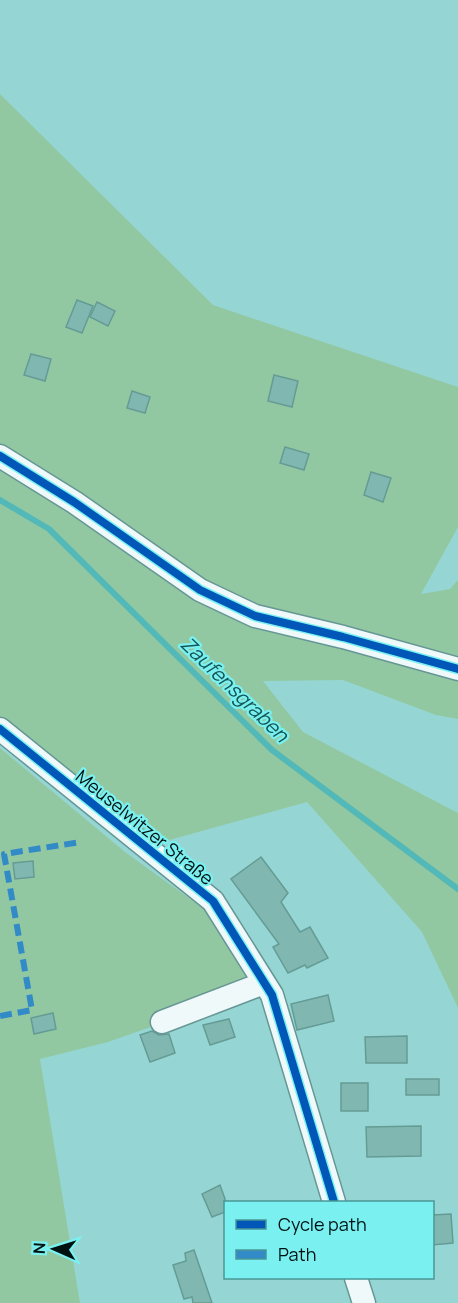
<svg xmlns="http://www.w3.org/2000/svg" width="458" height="1303" font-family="Manrope,sans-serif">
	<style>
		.green { fill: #92c8a1 }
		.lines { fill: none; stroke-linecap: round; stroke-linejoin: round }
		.stream { stroke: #52b8b8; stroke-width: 6 }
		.building { fill: #80b8b1; stroke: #659b95; stroke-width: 1.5 }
		.minor-casing { stroke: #669696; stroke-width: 25 }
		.minor { stroke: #eff9f9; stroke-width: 22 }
		.quiet { stroke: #328bc7; stroke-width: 6; stroke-dasharray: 12 6; stroke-linecap: butt }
		.cycleway-casing { stroke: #7af1f0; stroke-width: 11 }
		.cycleway { stroke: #0057b8; stroke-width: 8 }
		.labels { text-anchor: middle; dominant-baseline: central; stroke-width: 4.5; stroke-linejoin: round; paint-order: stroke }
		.street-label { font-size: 18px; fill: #011; stroke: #7af1f0 }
		.water-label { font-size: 20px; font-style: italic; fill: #155656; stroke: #7af1f0 }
	</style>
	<rect width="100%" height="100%" fill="#95d6d5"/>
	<g class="green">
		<polygon points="0,94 213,305 458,387 458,527 421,594 450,589 458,580 458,719 436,715 343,680 263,681 303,732 458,813 458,1008 422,932 307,802 155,844 86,784 0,717"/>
		<polygon points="0,748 125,852 211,914 256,990 108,1042 40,1059 80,1303 0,1303"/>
	</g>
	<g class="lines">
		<polyline class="stream" points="0,500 49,529 272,750 458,889"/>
	</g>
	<g class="building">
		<polygon points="77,300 93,306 82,333 66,327"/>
		<polygon points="97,302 115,311 108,326 90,317"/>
		<polygon points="31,354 51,359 45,381 24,375"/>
		<polygon points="274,375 298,381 292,407 268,401"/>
		<polygon points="132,391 150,397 145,413 127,408"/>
		<polygon points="285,447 309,454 304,470 280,463"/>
		<polygon points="371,472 391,478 383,502 364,495"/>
		<polygon points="261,857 288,893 281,902 300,932 310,927 328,958 307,968 305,965 288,973 273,947 279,944 231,879"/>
		<polygon points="33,861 34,877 15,879 13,863"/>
		<polygon points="328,995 334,1021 297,1030 291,1004"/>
		<polygon points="53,1013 56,1029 34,1034 31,1018"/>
		<polygon points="229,1019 235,1037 210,1045 203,1025"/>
		<polygon points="152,1031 159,1035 169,1034 175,1053 150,1062 140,1035"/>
		<polygon points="407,1036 407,1063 366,1063 365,1037"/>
		<rect x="406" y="1079" width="33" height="16"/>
		<rect x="341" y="1083" width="27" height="28"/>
		<polygon points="421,1126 421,1156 367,1157 366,1127"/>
		<polygon points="220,1185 225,1199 225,1212 212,1217 202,1194"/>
		<polygon points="451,1214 453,1243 432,1245 432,1215"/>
		<polygon points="194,1250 212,1303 193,1303 192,1297 184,1299 173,1265 186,1261 185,1253"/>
	</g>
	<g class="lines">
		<g class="minor-casing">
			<g id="minor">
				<polyline points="0,456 74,502 200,590 255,616 343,637 458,669"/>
				<polyline points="0,729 213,901 272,995 334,1202"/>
				<polyline points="162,1022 264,983"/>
				<polyline points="356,1278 364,1303"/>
			</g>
		</g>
		<use href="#minor" class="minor"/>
		<polyline class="quiet" points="0,1016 32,1010 4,854 81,842"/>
		<g class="cycleway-casing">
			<g id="cycleway">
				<polyline points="0,456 74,502 200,590 255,616 343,637 458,669"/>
				<polyline points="0,729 213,901 272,995 334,1202"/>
			</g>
		</g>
		<use href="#cycleway" class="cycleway"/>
	</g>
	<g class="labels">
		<g class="street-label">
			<text transform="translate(145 827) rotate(39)">Meuselwitzer Straße</text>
		</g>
		<g class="water-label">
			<text transform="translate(235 689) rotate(44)">Zaufensgraben</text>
		</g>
	</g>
	<rect x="224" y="1201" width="210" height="78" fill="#7af1f0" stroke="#499797" stroke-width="1.5"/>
	<rect x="236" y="1220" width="30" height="9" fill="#0057b8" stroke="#499797" stroke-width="1.5"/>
	<text x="278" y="1231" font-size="18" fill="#001111">Cycle path</text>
	<rect x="236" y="1250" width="30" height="9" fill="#328bc7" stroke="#499797" stroke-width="1.5"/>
	<text x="278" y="1261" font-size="18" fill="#001111">Path</text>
	<g transform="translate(54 1249) rotate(273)" stroke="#7af1f0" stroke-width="4.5" paint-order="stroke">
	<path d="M0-4.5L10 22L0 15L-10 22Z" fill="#001111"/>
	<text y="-9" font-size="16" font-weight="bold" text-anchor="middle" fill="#001111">N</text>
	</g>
</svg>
